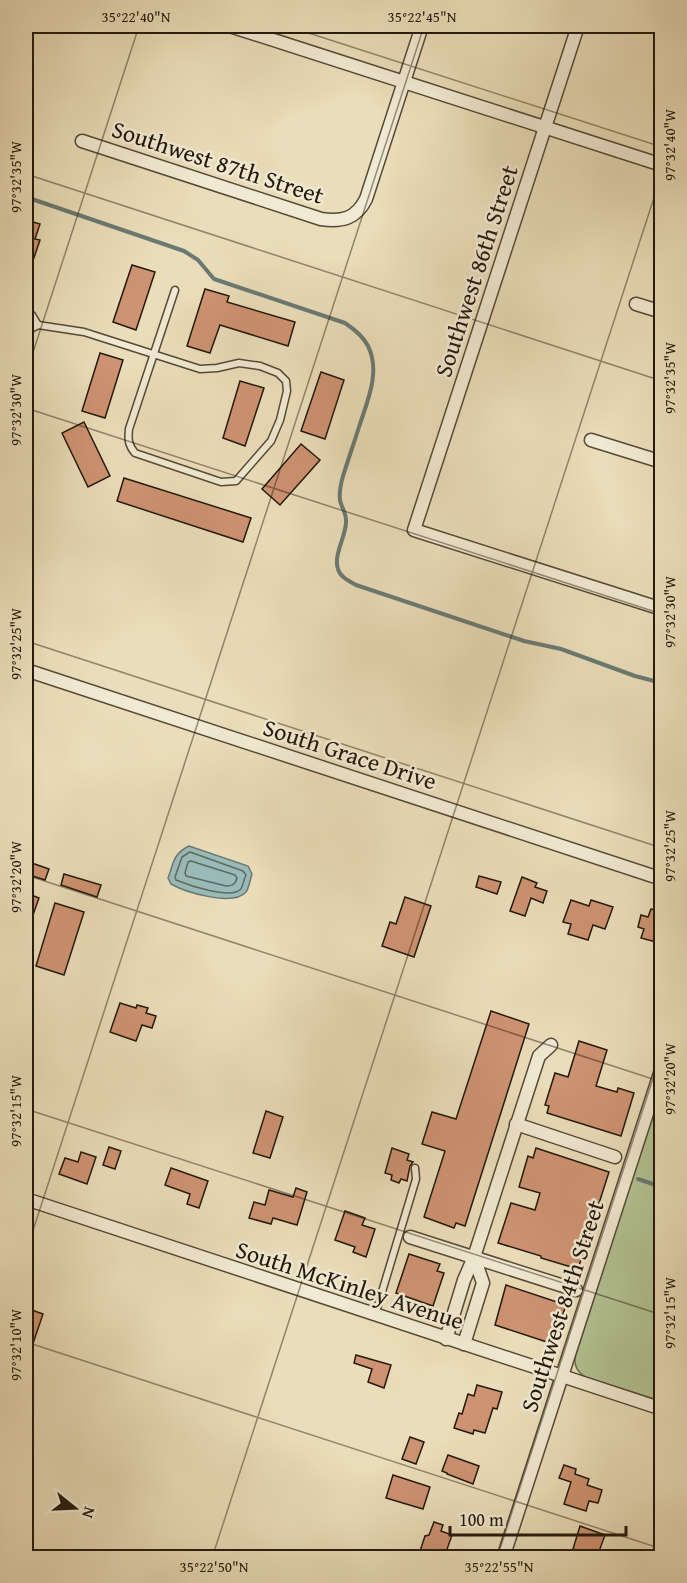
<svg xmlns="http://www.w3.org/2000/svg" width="687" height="1583" font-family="'Gentium Book Plus',serif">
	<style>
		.green { fill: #b2c293; stroke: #6a6e50; stroke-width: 1.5 }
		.water { fill: #9abab7; stroke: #6a7a73; stroke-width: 1.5 }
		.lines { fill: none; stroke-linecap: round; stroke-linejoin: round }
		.shore { stroke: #5e6a62; stroke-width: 1.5 }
		.stream { stroke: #6a7a73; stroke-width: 4 }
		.building { fill: #ce9372; stroke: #23190c; stroke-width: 1.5 }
		.service-casing { stroke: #554a37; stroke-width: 9 }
		.minor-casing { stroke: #554a37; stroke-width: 15 }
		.service { stroke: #f1e9d2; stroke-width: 6 }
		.minor { stroke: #f1e9d2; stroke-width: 12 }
		.ticks { fill: none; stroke: #23190c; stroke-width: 1.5; stroke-opacity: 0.45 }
		.labels { text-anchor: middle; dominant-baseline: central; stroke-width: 5; stroke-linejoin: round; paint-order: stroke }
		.street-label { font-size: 24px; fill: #23190c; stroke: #f1e9d2 }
		.neatline { fill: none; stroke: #23190c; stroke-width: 2 }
		.ticks-label { font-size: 15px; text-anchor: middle; fill: #23190c }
	</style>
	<rect width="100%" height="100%" fill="#eaddb9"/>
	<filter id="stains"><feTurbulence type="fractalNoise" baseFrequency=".00333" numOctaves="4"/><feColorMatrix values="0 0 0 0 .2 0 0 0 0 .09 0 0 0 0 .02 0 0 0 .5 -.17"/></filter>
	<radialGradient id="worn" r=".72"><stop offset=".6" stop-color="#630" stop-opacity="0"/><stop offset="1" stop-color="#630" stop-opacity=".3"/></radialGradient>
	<path class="green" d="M661,1089V1401L585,1377C578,1372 574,1367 575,1357Z"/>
	<path class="water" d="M189,846L248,866L252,874C250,880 249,888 246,892C233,907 185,892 171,884L168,878C174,862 173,854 189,846Z"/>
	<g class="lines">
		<g class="shore">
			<path d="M190,852L243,871L246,875C244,879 243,885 241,889C231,900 188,885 176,880L175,877L182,857Z"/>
			<path d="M191,861L235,875L237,878C235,885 232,886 226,886L186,876L185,873L188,862Z"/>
		</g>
		<g class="stream">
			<path d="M26,197L184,251L198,260L214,279L345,323C354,329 363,336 368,346C381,372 367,402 359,427C354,443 348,460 343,476C341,483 339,492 340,500C341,507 347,514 346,522C346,536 333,556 338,569C340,577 349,581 356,585L524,641L561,649L635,676L662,683"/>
			<polyline points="638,1179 662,1187"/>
		</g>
	</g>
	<g class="building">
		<polygon points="26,220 40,224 35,239 40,240 27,278 26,277"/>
		<polygon points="132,265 155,272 136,330 113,322"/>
		<polygon points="205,289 229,296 227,302 295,322 288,346 220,325 210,353 187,346"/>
		<polygon points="100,353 123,360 105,418 82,411"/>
		<polygon points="321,372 344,380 325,439 301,431"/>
		<polygon points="240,381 264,388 245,446 223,438"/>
		<polygon points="84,422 110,476 88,487 62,433"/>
		<polygon points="301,444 320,460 280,505 262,489"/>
		<polygon points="124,478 251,518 243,542 117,501"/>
		<polygon points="26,861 49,869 45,880 26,874"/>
		<polygon points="64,874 101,885 97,897 61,885"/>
		<polygon points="479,876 501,882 497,894 476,887"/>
		<polygon points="522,877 537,883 535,887 547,891 543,903 531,898 525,916 510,911"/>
		<polygon points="26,893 39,898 27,932 26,932"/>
		<polygon points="405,897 431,906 414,957 382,946 390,922 396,924"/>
		<polygon points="571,900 589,906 591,900 613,907 605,929 593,925 588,940 568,934 571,924 563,922"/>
		<polygon points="55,903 84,912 64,975 36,966"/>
		<polygon points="651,909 662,912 662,938 660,943 641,938 644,929 638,927 641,915 648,917"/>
		<polygon points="120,1003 136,1008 137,1005 148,1008 146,1013 156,1016 152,1028 142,1025 136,1041 110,1032"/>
		<polygon points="491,1011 529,1024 465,1226 456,1223 454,1228 424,1217 445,1151 422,1144 432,1112 456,1119"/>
		<polygon points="579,1041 607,1050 596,1086 617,1092 618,1088 634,1093 621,1136 547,1113 549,1106 545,1105 555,1073 568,1077"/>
		<polygon points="266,1111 283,1117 270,1158 253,1153"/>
		<polygon points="109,1147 121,1151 115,1169 103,1165"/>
		<polygon points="392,1148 409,1154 407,1160 413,1162 410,1166 407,1181 401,1179 399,1183 391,1180 392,1175 385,1173"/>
		<polygon points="536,1148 609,1172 578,1269 541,1258 541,1256 498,1243 511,1203 535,1210 540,1193 519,1187 528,1156 533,1158"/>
		<polygon points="81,1152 96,1157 87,1184 59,1174 65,1158 78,1162"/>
		<polygon points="171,1168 208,1181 199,1208 187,1204 190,1194 165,1185"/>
		<polygon points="296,1188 307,1192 297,1225 273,1218 271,1224 249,1218 254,1202 265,1205 269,1190 293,1197"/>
		<polygon points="345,1211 365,1218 362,1225 375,1229 366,1257 353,1252 355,1247 335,1240"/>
		<polygon points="409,1254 440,1264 437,1271 444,1273 433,1306 396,1293"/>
		<polygon points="506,1285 566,1305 553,1344 495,1325"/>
		<polygon points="26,1308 43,1314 27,1361 26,1360"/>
		<polygon points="356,1355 391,1365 384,1388 368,1382 372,1369 354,1363"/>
		<polygon points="477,1385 502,1392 497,1409 493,1408 485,1433 474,1430 473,1434 454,1428 459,1413 462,1414 468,1394 474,1396"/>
		<polygon points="410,1437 424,1442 416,1464 402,1459"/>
		<polygon points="448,1455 479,1466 473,1484 447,1474 447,1473 442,1471"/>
		<polygon points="564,1465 576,1469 575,1474 589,1479 587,1485 602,1490 598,1503 589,1501 586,1511 564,1504 571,1482 559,1478"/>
		<polygon points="393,1475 430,1487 423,1509 386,1498"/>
		<polygon points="434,1522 443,1525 441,1531 452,1535 445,1555 441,1555 442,1557 418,1557 425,1536 429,1535"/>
		<polygon points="580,1526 605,1535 597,1557 573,1549"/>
	</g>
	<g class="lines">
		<g class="service-casing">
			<g id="service">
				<polyline points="26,313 32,315 38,325 27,331 26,330"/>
				<path d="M38,325L84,332L200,369L217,368L239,363L260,366L278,373L286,381L287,391L280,420L271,441L236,481L221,482L135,453C128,445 128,439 129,429L175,290"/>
				<polyline points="375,1315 416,1179 415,1168"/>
			</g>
		</g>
		<g class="minor-casing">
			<g id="minor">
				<polyline points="230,26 662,165"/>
				<polyline points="578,26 414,530 662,609"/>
				<path d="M82,141L321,219C342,222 356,219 366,199L422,26"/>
				<polyline points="636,304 662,312"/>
				<polyline points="591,440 662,462"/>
				<polyline points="26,670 662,879"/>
				<polyline points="516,1124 615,1157"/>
				<polyline points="26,1199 662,1409"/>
				<polyline points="410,1237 576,1290"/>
				<polyline points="446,1339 464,1280 474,1257 539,1056 551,1045"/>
				<polyline points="464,1344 483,1283 474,1257"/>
				<polyline points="503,1558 662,1067"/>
			</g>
		</g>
		<use href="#service" class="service"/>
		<use href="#minor" class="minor"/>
	</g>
	<path class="ticks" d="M287,26L662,147M26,174L662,381M26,374L139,26M26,408L662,614M26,641L662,848M26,875L662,1082M26,1109L662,1315M26,1252L424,26M26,1342L662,1549M212,1558L662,173M497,1558L662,1051"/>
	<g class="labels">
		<g class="street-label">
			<text transform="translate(218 162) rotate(18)">Southwest 87th Street</text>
			<text transform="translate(476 271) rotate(-72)">Southwest 86th Street</text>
			<text transform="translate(350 754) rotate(18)">South Grace Drive</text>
			<text transform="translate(350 1285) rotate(18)">South McKinley Avenue</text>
			<text transform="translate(562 1306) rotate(-72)">Southwest 84th Street</text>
		</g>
	</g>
	<rect width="687" height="1583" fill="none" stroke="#eaddb9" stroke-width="66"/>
	<g transform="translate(75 1508) rotate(108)" stroke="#f1e9d2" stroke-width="4.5" paint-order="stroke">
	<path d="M0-4.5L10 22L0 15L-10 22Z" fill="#23190c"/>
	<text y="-9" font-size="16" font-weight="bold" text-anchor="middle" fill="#23190c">N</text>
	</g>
	<path d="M450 1526v9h176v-9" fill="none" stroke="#23190c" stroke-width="3"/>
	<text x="459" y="1526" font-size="18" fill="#23190c" stroke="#f1e9d2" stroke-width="4.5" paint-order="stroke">100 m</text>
	<rect x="33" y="33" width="621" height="1517" class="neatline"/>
	<g class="ticks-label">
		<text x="136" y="22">35°22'40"N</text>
		<text x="422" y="22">35°22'45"N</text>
		<text transform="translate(670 145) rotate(-90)" y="5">97°32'40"W</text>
		<text transform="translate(16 177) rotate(-90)" y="5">97°32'35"W</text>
		<text transform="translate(670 378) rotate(-90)" y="5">97°32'35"W</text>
		<text transform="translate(16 410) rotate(-90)" y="5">97°32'30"W</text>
		<text transform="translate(670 612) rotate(-90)" y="5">97°32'30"W</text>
		<text transform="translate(16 644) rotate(-90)" y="5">97°32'25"W</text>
		<text transform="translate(670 846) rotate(-90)" y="5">97°32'25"W</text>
		<text transform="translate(16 877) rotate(-90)" y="5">97°32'20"W</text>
		<text transform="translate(670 1079) rotate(-90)" y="5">97°32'20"W</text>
		<text transform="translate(16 1111) rotate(-90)" y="5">97°32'15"W</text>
		<text transform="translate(670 1313) rotate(-90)" y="5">97°32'15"W</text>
		<text transform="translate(16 1345) rotate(-90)" y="5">97°32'10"W</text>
		<text x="214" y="1572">35°22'50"N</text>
		<text x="499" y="1572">35°22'55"N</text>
	</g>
	<rect width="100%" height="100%" filter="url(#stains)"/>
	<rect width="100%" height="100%" fill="url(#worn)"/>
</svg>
